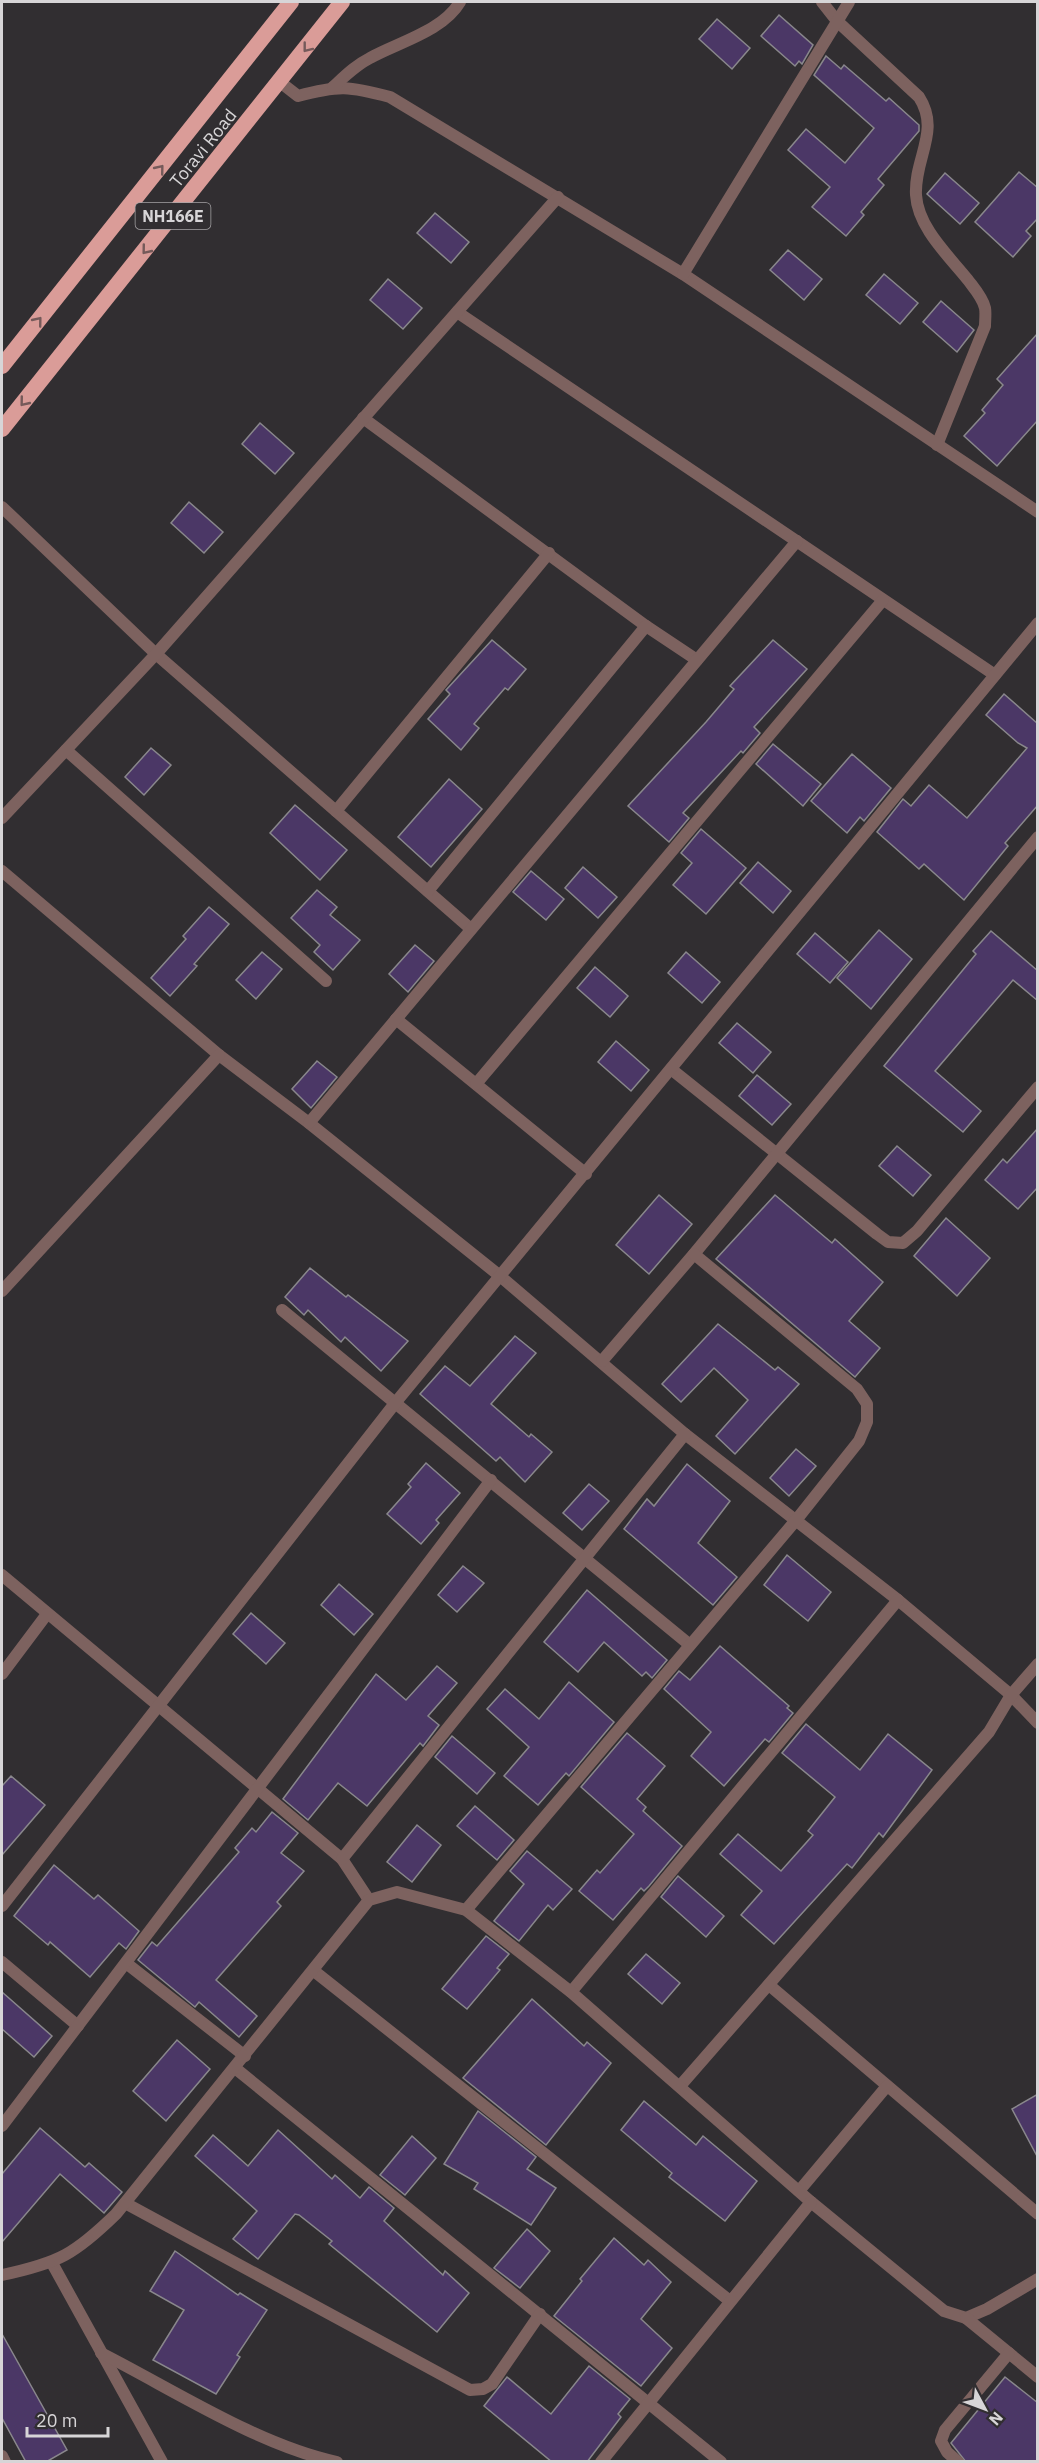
<svg xmlns="http://www.w3.org/2000/svg" width="1039" height="2463" font-family="'IBM Plex Sans',sans-serif">
	<style>
		.building { fill: #4b3766; stroke: #89878c; stroke-width: 1.5 }
		.lines { fill: none; stroke-linecap: round; stroke-linejoin: round }
		.minor { stroke: #7d625f; stroke-width: 12 }
		.trunk { stroke: #da9c98; stroke-width: 16 }
		.oneway { stroke: #755a5a }
		.labels { text-anchor: middle; dominant-baseline: central; stroke-width: 5; stroke-linejoin: round; paint-order: stroke }
		.shield { fill: #312e31; stroke: #a5a3a5; stroke-width: 1.5 }
		.shield-label { font-size: 16px; font-weight: bold; fill: #d7d5d7 }
		.street-label { font-size: 18px; fill: #d7d5d7; stroke: #312e31 }
	</style>
	<rect width="100%" height="100%" fill="#312e31"/>
	<g class="building">
		<polygon points="779,15 813,45 802,64 799,61 795,66 761,36"/>
		<polygon points="717,19 750,48 732,69 699,39"/>
		<polygon points="826,56 841,69 844,65 886,101 889,98 919,125 919,131 878,179 884,185 861,212 864,215 846,236 812,207 830,187 788,150 806,129 845,163 874,128 814,75"/>
		<polygon points="1019,172 1038,188 1038,218 1026,231 1031,236 1013,257 975,222"/>
		<polygon points="945,173 979,203 960,224 927,194"/>
		<polygon points="435,213 469,242 451,263 417,233"/>
		<polygon points="788,250 822,279 804,300 770,270"/>
		<polygon points="884,274 918,303 900,324 866,295"/>
		<polygon points="388,279 422,308 403,329 370,300"/>
		<polygon points="941,301 974,330 957,352 923,322"/>
		<polygon points="1038,333 1038,420 997,466 964,436 985,413 982,410 1003,385 997,379"/>
		<polygon points="260,423 294,453 275,474 242,444"/>
		<polygon points="189,502 223,532 204,553 171,523"/>
		<polygon points="492,640 526,669 508,690 505,688 474,724 479,728 461,750 428,719 450,694 446,690"/>
		<polygon points="773,640 807,669 754,727 760,733 743,753 741,751 683,813 689,818 669,842 628,806 706,722 734,689 730,686"/>
		<polygon points="1004,694 1038,724 1038,805 1005,843 1008,846 964,900 924,864 919,869 877,832 903,799 911,806 929,785 967,818 1027,748 1018,743 986,715"/>
		<polygon points="773,744 821,784 803,806 756,764"/>
		<polygon points="151,748 171,765 144,795 125,777"/>
		<polygon points="852,754 891,788 864,821 860,817 847,833 811,801"/>
		<polygon points="449,779 482,809 431,867 398,837"/>
		<polygon points="295,805 347,850 320,880 270,833"/>
		<polygon points="701,829 746,868 706,914 673,885 692,863 681,853"/>
		<polygon points="758,862 791,891 773,913 740,883"/>
		<polygon points="583,867 617,897 598,918 565,888"/>
		<polygon points="531,871 564,899 546,920 513,892"/>
		<polygon points="317,890 337,907 330,915 360,940 333,970 314,952 320,945 291,918"/>
		<polygon points="209,907 229,924 194,964 197,966 170,996 151,978 186,939 183,936"/>
		<polygon points="879,930 912,959 871,1009 837,978"/>
		<polygon points="991,931 1038,971 1038,1001 1013,980 935,1071 981,1111 963,1132 884,1066 976,954 973,951"/>
		<polygon points="815,933 848,962 830,983 797,954"/>
		<polygon points="415,945 434,961 408,992 389,974"/>
		<polygon points="262,952 282,969 256,999 236,980"/>
		<polygon points="686,952 720,982 702,1003 668,973"/>
		<polygon points="595,967 628,996 610,1017 577,988"/>
		<polygon points="737,1023 771,1052 753,1073 719,1043"/>
		<polygon points="616,1041 649,1070 631,1091 598,1062"/>
		<polygon points="317,1061 337,1077 311,1108 292,1089"/>
		<polygon points="757,1075 791,1104 772,1125 739,1096"/>
		<polygon points="1038,1128 1038,1187 1018,1209 985,1180 1003,1159 1007,1163"/>
		<polygon points="897,1146 931,1175 913,1196 879,1166"/>
		<polygon points="659,1195 692,1224 649,1274 616,1245"/>
		<polygon points="775,1195 832,1243 835,1239 883,1282 849,1321 880,1348 855,1377 716,1259"/>
		<polygon points="946,1218 990,1258 957,1296 914,1256"/>
		<polygon points="310,1268 346,1297 348,1295 408,1341 381,1371 345,1337 341,1342 308,1310 304,1315 285,1297"/>
		<polygon points="718,1324 775,1370 778,1367 799,1384 735,1454 716,1436 748,1400 714,1368 681,1402 662,1384"/>
		<polygon points="515,1336 536,1353 491,1404 529,1437 531,1434 552,1452 525,1482 500,1457 496,1461 420,1394 445,1366 470,1386"/>
		<polygon points="796,1449 816,1466 789,1496 770,1478"/>
		<polygon points="426,1463 460,1493 436,1520 439,1523 421,1544 387,1514 411,1487 408,1484"/>
		<polygon points="687,1464 730,1501 698,1543 737,1577 713,1605 624,1529 647,1499 654,1506"/>
		<polygon points="589,1484 609,1501 582,1530 563,1513"/>
		<polygon points="787,1555 831,1592 808,1621 764,1585"/>
		<polygon points="463,1566 484,1583 457,1612 438,1595"/>
		<polygon points="339,1584 373,1614 354,1635 321,1605"/>
		<polygon points="587,1590 667,1660 652,1678 646,1672 642,1676 604,1642 578,1672 544,1642"/>
		<polygon points="251,1613 285,1643 266,1664 233,1634"/>
		<polygon points="720,1646 789,1706 787,1708 793,1713 769,1742 765,1739 724,1786 691,1756 711,1732 664,1689 679,1671 690,1680"/>
		<polygon points="437,1666 457,1683 428,1716 439,1725 423,1746 420,1743 367,1806 338,1783 308,1820 283,1799 376,1674 406,1700"/>
		<polygon points="569,1682 614,1722 569,1776 566,1773 538,1805 504,1776 529,1747 487,1709 505,1689 539,1719"/>
		<polygon points="806,1724 860,1770 888,1734 932,1770 883,1837 879,1833 852,1868 847,1864 774,1944 741,1915 762,1891 720,1854 738,1834 781,1871 813,1835 808,1831 835,1797 782,1753"/>
		<polygon points="627,1733 665,1766 637,1799 646,1807 643,1811 682,1846 649,1886 644,1891 641,1888 613,1920 579,1891 597,1870 600,1873 634,1834 581,1787"/>
		<polygon points="452,1736 495,1773 477,1794 435,1757"/>
		<polygon points="11,1776 45,1805 2,1855 2,1786"/>
		<polygon points="475,1806 514,1840 497,1860 457,1826"/>
		<polygon points="272,1812 298,1833 281,1853 304,1871 277,1902 281,1906 216,1980 257,2016 239,2037 199,2002 195,2007 138,1960 152,1942 157,1946 239,1852 235,1848 252,1828 256,1832"/>
		<polygon points="417,1825 441,1845 412,1882 387,1862"/>
		<polygon points="527,1851 572,1889 553,1910 548,1905 519,1941 494,1921 524,1884 510,1871"/>
		<polygon points="54,1865 94,1899 98,1895 139,1931 126,1949 119,1943 90,1977 50,1942 48,1945 14,1916"/>
		<polygon points="678,1876 724,1916 706,1937 661,1897"/>
		<polygon points="486,1936 509,1954 497,1968 500,1970 467,2009 442,1989"/>
		<polygon points="646,1954 680,1983 662,2004 628,1974"/>
		<polygon points="2,1992 52,2036 34,2057 2,2029"/>
		<polygon points="532,1999 584,2046 587,2042 611,2063 546,2145 463,2078"/>
		<polygon points="177,2040 210,2069 166,2121 133,2091"/>
		<polygon points="1038,2094 1038,2158 1012,2109"/>
		<polygon points="644,2101 696,2145 703,2136 757,2181 725,2221 669,2177 672,2173 621,2130"/>
		<polygon points="478,2111 536,2157 527,2169 556,2188 531,2225 474,2189 478,2183 444,2164"/>
		<polygon points="40,2128 85,2167 89,2163 122,2192 104,2213 60,2174 2,2242 2,2174"/>
		<polygon points="278,2130 332,2179 335,2175 360,2198 369,2187 394,2208 384,2221 443,2275 445,2271 469,2293 437,2332 329,2244 332,2241 299,2215 295,2214 258,2259 233,2239 257,2211 195,2156 213,2135 248,2166"/>
		<polygon points="412,2136 436,2158 405,2195 380,2175"/>
		<polygon points="527,2229 550,2251 520,2288 494,2268"/>
		<polygon points="614,2238 644,2265 648,2260 671,2282 641,2319 672,2348 641,2386 554,2316 582,2281 580,2279"/>
		<polygon points="175,2251 238,2295 240,2293 267,2310 237,2355 240,2357 216,2394 153,2360 184,2310 150,2291"/>
		<polygon points="2,2334 67,2450 46,2462 26,2462 2,2418"/>
		<polygon points="589,2366 630,2399 618,2414 621,2417 587,2462 552,2462 484,2406 507,2377 551,2414"/>
		<polygon points="1005,2377 1038,2403 1038,2462 966,2462 951,2443"/>
	</g>
	<g class="lines">
		<g class="minor">
			<path d="M822,2L837,21L919,97C941,131 914,158 916,195C918,228 949,256 968,280C974,288 983,298 985,308C986,313 985,321 985,326L937,445"/>
			<path d="M280,82L298,96C339,85 349,86 390,97L683,274L1038,512"/>
			<path d="M333,87C345,76 356,65 370,58C399,42 443,31 460,2"/>
			<polyline points="683,274 849,2"/>
			<polyline points="457,312 995,675"/>
			<polyline points="363,418 646,626 697,660"/>
			<polyline points="2,507 156,654 471,929"/>
			<polyline points="66,750 326,981"/>
			<polyline points="336,811 549,553"/>
			<polyline points="2,818 156,654 558,197"/>
			<polyline points="2,871 219,1055 309,1123 500,1276 685,1434 898,1600 1011,1695 1038,1723"/>
			<polyline points="428,891 646,626"/>
			<polyline points="396,1019 586,1174"/>
			<polyline points="671,1069 877,1234 888,1242 903,1243 917,1231 1038,1087"/>
			<polyline points="476,1084 883,600"/>
			<polyline points="309,1123 797,541"/>
			<polyline points="2,1291 219,1055"/>
			<polyline points="282,1310 690,1645"/>
			<polyline points="602,1361 694,1254 1038,837"/>
			<polyline points="2,1575 342,1859 369,1900"/>
			<polyline points="2,1674 47,1614"/>
			<polyline points="342,1859 685,1434"/>
			<polyline points="2,1906 396,1402 1038,623"/>
			<polyline points="466,1910 797,1519 859,1441 867,1422 867,1404 857,1389 694,1254"/>
			<polyline points="2,1962 78,2026"/>
			<polyline points="126,1963 245,2056"/>
			<polyline points="314,1971 730,2301"/>
			<polyline points="769,1985 1038,2214"/>
			<polyline points="571,1992 898,1600"/>
			<polyline points="235,2068 721,2462"/>
			<polyline points="680,2086 989,1732 1011,1695 1038,1664"/>
			<polyline points="2,2126 491,1480"/>
			<polyline points="799,2191 887,2086"/>
			<polyline points="125,2203 470,2390 483,2389 492,2384 540,2314"/>
			<polyline points="52,2263 162,2462"/>
			<path d="M2,2275C59,2263 75,2254 116,2214L369,1900L397,1892L466,1910L571,1992L811,2202L944,2311L966,2318L987,2309L1038,2279"/>
			<polyline points="966,2318 1038,2377"/>
			<path d="M101,2353C174,2390 258,2445 337,2462"/>
			<polyline points="2,2456 5,2462"/>
			<polyline points="601,2462 811,2202"/>
			<polyline points="958,2462 947,2452 941,2441 945,2430 1009,2353"/>
		</g>
		<g class="trunk">
			<polyline points="2,366 291,2"/>
			<polyline points="2,429 342,2"/>
		</g>
	</g>
	<defs><path id="oneway-chevron" d="M-2-3.5L2.5 0L-2 3.5" fill="none" stroke-width="1.6" stroke-linecap="round" stroke-linejoin="round" transform="scale(1.5)"/></defs>
	<g class="oneway">
		<use href="#oneway-chevron" transform="translate(307 48) rotate(128)"/>
		<use href="#oneway-chevron" transform="translate(160 169) rotate(-51)"/>
		<use href="#oneway-chevron" transform="translate(146 250) rotate(129)"/>
		<use href="#oneway-chevron" transform="translate(38 321) rotate(-51)"/>
		<use href="#oneway-chevron" transform="translate(24 402) rotate(129)"/>
	</g>
	<g class="labels">
		<rect class="shield" x="135.5" y="203" width="75" height="26" rx="4.5"/>
		<g class="shield-label">
			<text x="173" y="216">NH166E</text>
		</g>
		<g class="street-label">
			<text transform="translate(203 148) rotate(-51)">Toravi Road</text>
		</g>
	</g>
	<rect width="1039" height="2463" fill="none" stroke="#d7d5d7" stroke-width="6"/>
	<g transform="translate(985 2409) rotate(131)" stroke="#312e31" stroke-width="4.5" paint-order="stroke">
	<path d="M0-4.5L10 22L0 15L-10 22Z" fill="#d7d5d7"/>
	<text y="-9" font-size="16" font-weight="bold" text-anchor="middle" fill="#d7d5d7">N</text>
	</g>
	<path d="M27 2427v9h81v-9" fill="none" stroke="#d7d5d7" stroke-width="3"/>
	<text x="36" y="2427" font-size="18" fill="#d7d5d7" stroke="#312e31" stroke-width="4.5" paint-order="stroke">20 m</text>
</svg>
